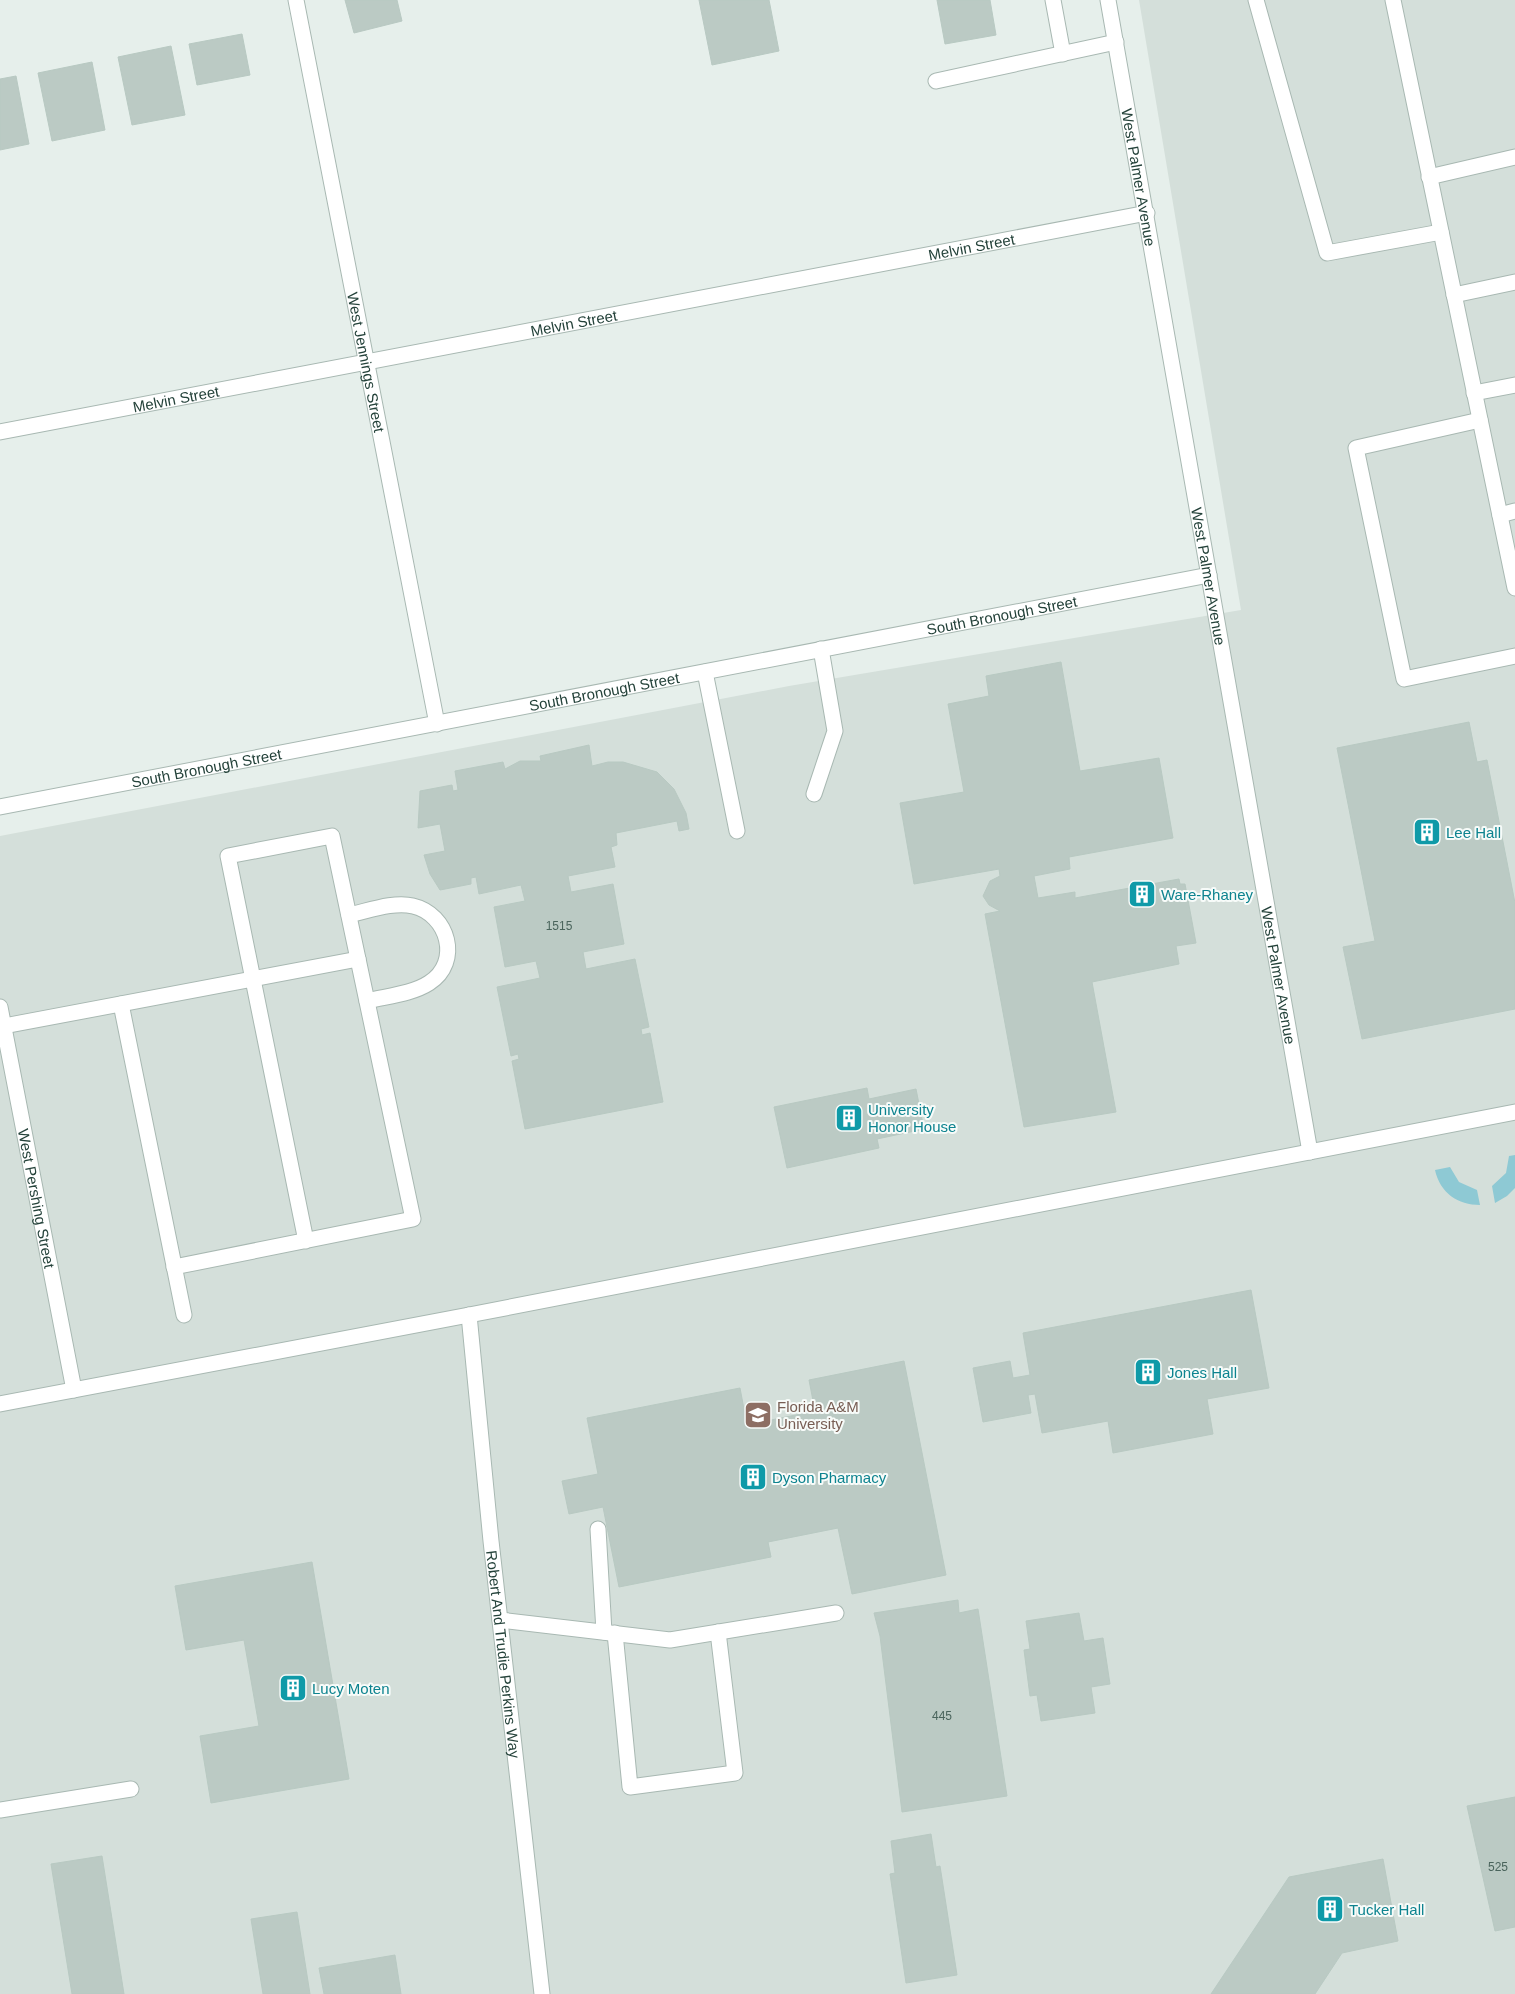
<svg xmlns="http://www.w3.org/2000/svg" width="1515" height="1994" font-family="Arial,sans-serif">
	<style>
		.built { fill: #d4dfda }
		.water { fill: #8ec9d4 }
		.building { fill: #bbcac4; stroke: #b8c9c2 }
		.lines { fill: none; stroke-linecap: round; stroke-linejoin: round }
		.service-casing { stroke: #a8b8b2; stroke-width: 17 }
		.minor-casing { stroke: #a8b8b2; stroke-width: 17 }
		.service { stroke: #fff; stroke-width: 15 }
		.minor { stroke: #fff; stroke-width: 15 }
		.labels { text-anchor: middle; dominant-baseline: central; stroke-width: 4; stroke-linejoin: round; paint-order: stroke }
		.number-label { font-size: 12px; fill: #4a645c }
		.street-label { font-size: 15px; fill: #24423a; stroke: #f7fbf9 }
		.culture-label { font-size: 15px; fill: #0d838f; stroke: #f7fbf9; text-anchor: start }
		.education-label { font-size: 15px; fill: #785e54; stroke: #f7fbf9; text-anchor: start }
	</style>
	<rect width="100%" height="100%" fill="#e6efeb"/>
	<polygon class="built" points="1139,0 1515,0 1515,1994 0,1994 0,836 789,686 1241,610"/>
	<g class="water">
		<polygon points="1515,1155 1515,1188 1507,1196 1495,1203 1492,1186 1506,1173 1509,1156"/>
		<path d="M1450,1167L1459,1182L1477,1190L1480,1205C1458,1205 1440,1193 1435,1170Z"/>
	</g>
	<g class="building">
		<polygon points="345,0 397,0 402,21 354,33"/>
		<polygon points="699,0 769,0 779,51 712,65"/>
		<polygon points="937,0 990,0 996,35 945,44"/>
		<polygon points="242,34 250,75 197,85 189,44"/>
		<polygon points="171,46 185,115 132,125 118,57"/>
		<polygon points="92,62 105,130 52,141 38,73"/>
		<polygon points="16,76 29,144 0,150 0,79"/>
		<polygon points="1061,662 1080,771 1159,758 1173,838 1069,857 1070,869 1034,876 1038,898 1075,892 1075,898 1179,879 1180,884 1185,884 1196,943 1176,946 1179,964 1092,982 1116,1112 1024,1127 985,914 1000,911 989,905 983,896 990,881 1000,876 999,869 914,884 900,803 964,792 948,704 989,696 986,676"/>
		<polygon points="1469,722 1477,762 1487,760 1515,903 1515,1009 1362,1039 1343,947 1375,941 1337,748"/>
		<polygon points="589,745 592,766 608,762 623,762 657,772 674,789 686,813 689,829 679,831 677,821 616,833 617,845 611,847 615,867 568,876 571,892 613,884 624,944 583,952 586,969 635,959 649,1027 641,1029 642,1035 650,1033 663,1102 525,1129 512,1061 519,1059 518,1054 511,1056 497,987 540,978 536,961 505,967 494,907 525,901 521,885 479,894 476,877 471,878 471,884 440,890 430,874 424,855 445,851 440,824 418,828 420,791 452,785 453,791 458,790 455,771 503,762 505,769 520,761 541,761 540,756"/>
		<polygon points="867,1088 869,1099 916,1089 924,1129 877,1139 879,1148 787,1168 774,1107"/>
		<polygon points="1251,1290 1269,1388 1207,1399 1213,1434 1113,1453 1108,1421 1042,1433 1035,1394 1028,1395 1031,1413 983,1422 973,1368 1010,1361 1013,1378 1030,1375 1023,1333"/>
		<polygon points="904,1361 946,1575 852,1594 838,1528 768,1542 771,1557 619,1587 603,1507 569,1514 562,1481 598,1474 587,1418 740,1388 747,1425 815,1411 809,1380"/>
		<polygon points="312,1562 349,1779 211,1803 200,1736 259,1726 244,1640 186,1650 175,1586"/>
		<polygon points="958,1600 959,1613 978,1609 1007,1796 902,1812 880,1636 874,1613"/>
		<polygon points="1079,1613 1084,1641 1103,1638 1110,1684 1091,1687 1095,1713 1041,1721 1037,1695 1030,1696 1024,1650 1030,1649 1026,1621"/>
		<polygon points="1515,1797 1515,1927 1495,1931 1467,1806"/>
		<polygon points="931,1834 936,1867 940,1866 957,1975 906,1983 890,1874 895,1873 891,1841"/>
		<polygon points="102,1856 124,1994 72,1994 51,1864"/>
		<polygon points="1383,1859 1398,1941 1342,1953 1315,1994 1211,1994 1289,1877"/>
		<polygon points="297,1912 310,1994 263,1994 251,1919"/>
		<polygon points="395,1955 401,1994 324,1994 319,1968"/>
	</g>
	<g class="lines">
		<g class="service-casing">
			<g id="service">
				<polyline points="1053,0 1063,54"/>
				<polyline points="1256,0 1327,253 1441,232"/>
				<polyline points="1393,0 1515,588"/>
				<polyline points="936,81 1116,42"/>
				<polyline points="1429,177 1515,157"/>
				<polyline points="1454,295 1515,282"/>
				<polyline points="1474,393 1515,385"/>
				<polyline points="1480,420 1356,448 1404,679 1515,656"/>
				<polyline points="1500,515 1515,511"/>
				<polyline points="705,672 737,831"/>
				<polyline points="814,794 835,731 821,649"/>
				<path d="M349,915C368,911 394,901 413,906C448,914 462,962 429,983C412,994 387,996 367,1001"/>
				<polyline points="121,1004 184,1315"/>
				<polyline points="4,1026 358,959"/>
				<polyline points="174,1267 413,1219 332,836 228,856 306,1241"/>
				<polyline points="598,1529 604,1632"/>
				<polyline points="500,1620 670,1640 836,1613"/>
				<polyline points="615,1633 630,1787 735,1773 718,1632"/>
				<polyline points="0,1810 131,1789"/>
			</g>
		</g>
		<g class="minor-casing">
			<g id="minor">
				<path id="s1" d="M296,0L437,724"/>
				<path id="s2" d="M1108,0L1310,1152"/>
				<path id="s3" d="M0,432L1147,213"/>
				<path id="s4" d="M0,807L1209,575"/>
				<path id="s5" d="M0,1007L74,1390"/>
				<path id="s6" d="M469,1315L491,1541L542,1994"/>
				<polyline points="0,1404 469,1315 1515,1112"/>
			</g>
		</g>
		<use href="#service" class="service"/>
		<use href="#minor" class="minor"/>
	</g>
	<defs>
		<g id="building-square" transform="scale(1.4375)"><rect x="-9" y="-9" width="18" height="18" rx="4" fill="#0f9aa8" stroke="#f7fbf9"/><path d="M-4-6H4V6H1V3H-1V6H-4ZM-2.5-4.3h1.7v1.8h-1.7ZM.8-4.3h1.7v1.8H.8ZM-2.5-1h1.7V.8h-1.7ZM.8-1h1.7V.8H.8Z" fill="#fff"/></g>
		<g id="university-square" transform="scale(1.4375)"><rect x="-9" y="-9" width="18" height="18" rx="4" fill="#8d6e63" stroke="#f7fbf9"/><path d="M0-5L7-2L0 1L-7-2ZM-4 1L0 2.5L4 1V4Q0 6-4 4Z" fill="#fff"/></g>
	</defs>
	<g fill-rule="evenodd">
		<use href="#building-square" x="1427" y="832"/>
		<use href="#building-square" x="1142" y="894"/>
		<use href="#building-square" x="849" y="1118"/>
		<use href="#building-square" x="1148" y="1372"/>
		<use href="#university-square" x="758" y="1415"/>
		<use href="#building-square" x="753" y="1477"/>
		<use href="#building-square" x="293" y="1688"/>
		<use href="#building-square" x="1330" y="1909"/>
	</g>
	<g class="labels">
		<g class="number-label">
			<text x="559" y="926">1515</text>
			<text x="942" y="1716">445</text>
			<text x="1498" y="1867">525</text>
		</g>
		<g class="street-label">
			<text stroke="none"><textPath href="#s2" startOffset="180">West Palmer Avenue</textPath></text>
			<text stroke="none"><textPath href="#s3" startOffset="989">Melvin Street</textPath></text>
			<text stroke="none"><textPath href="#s3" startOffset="584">Melvin Street</textPath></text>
			<text stroke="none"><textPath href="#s1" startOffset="369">West Jennings Street</textPath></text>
			<text stroke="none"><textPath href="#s3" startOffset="179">Melvin Street</textPath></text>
			<text stroke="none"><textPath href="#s2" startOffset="585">West Palmer Avenue</textPath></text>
			<text stroke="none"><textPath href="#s4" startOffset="1020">South Bronough Street</textPath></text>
			<text stroke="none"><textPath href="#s4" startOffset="615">South Bronough Street</textPath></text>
			<text stroke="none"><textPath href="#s4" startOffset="210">South Bronough Street</textPath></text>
			<text stroke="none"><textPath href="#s2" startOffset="990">West Palmer Avenue</textPath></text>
			<text stroke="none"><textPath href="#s5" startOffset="195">West Pershing Street</textPath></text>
			<text stroke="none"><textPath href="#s6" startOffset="341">Robert And Trudie Perkins Way</textPath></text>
		</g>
		<g class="culture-label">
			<text x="1446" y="832">Lee Hall</text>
			<text x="1161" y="894">Ware-Rhaney</text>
			<text x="868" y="1109">University<tspan x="868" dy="17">Honor House</tspan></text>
			<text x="1167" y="1372">Jones Hall</text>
			<text x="772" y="1477">Dyson Pharmacy</text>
			<text x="312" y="1688">Lucy Moten</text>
			<text x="1349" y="1909">Tucker Hall</text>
		</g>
		<g class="education-label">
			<text x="777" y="1406">Florida A&amp;M<tspan x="777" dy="17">University</tspan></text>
		</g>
	</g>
</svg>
